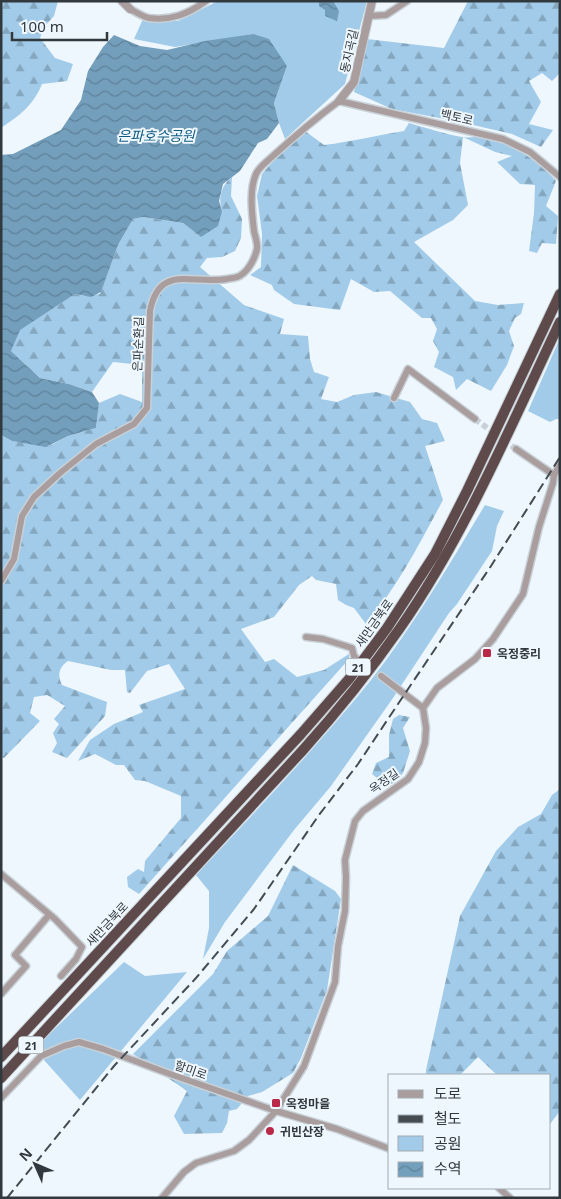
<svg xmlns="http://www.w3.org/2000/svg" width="561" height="1199" font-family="'Noto Sans','Noto Sans KR',sans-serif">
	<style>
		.green { fill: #a1cbe9 }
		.forest { fill: url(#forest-firs) }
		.water { fill: url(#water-waves) }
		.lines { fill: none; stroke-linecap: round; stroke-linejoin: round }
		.minor-tunnel { stroke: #c8d1d7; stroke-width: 6; stroke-dasharray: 6 3; stroke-linecap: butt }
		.minor-casing { stroke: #c8d1d7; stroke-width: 9 }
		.tertiary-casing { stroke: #c8d1d7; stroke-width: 10 }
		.trunk-casing { stroke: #c8d1d7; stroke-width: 12 }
		.minor { stroke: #a99d9e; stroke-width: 6 }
		.tertiary { stroke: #a99d9e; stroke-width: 8 }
		.trunk { stroke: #5e4a4a; stroke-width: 10 }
		.rail { stroke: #444c52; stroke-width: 2; stroke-dasharray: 10 5; stroke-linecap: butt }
		.poi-dot { fill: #b92846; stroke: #eef7fd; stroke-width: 2 }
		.labels { text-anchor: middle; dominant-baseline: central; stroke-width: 4; stroke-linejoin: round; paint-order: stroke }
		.shield { fill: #eef7fd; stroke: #6a7278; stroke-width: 1 }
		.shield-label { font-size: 11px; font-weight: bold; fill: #31393f }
		.street-label { font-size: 12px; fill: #31393f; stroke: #eef7fd }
		.poi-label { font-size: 12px; font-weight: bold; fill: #31393f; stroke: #eef7fd; text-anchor: start }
		.water-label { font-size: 14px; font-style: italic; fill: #0f5a83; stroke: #eef7fd }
	</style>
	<defs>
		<pattern id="forest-firs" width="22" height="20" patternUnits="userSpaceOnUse" patternTransform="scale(1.25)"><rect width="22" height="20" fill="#a1cbe9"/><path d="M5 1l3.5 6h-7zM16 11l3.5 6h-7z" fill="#84a6be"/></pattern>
		<pattern id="water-waves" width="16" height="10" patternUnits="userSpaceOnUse" patternTransform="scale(1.25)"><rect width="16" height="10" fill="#739ebc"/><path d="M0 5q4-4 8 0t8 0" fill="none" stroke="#5f829a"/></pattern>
	</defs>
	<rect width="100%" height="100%" fill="#eef7fd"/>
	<g class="green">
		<polygon points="218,1 367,1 345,84 285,139 279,123 274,103 287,66 253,34 175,47 134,39 143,19 178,21"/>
		<polygon points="560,338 560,419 556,419 550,422 528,411"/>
		<path d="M485,505L504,511L497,526L492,551L457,604L449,613L393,698L331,786L294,830L225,922L203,959L209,928V891L196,875C256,811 316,748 371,680C414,625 449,565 485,505Z"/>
		<polygon points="124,962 145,976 187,972 80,1100 34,1049"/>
	</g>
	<g class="forest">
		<path d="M1,1H58L54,16L44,27L40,38L55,58L73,64L67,81L42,84C33,106 20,115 1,128Z"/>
		<polygon points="468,1 560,1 560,73 552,81 542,73 529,81 541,102 529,124 553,130 541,147 512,134 460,122 392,109 354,92 367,39 444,48"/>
		<path d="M409,123C427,128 444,134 462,137C467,138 472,137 477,137C507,140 537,159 556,181L546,206L558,216L556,244L542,243L537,253L529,251L534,213L535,185L520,184L497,162L512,156L495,152L463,137L460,163L468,205L453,220L414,242L475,301L498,305L524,303L521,314L515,318L509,331L514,346L507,365L491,391L467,379L456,390L453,377L434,367L439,352L433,341L437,329L431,318H422L390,291L374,292L351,279L340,310L294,304L274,290L272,285L250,275L261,267L262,234L257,196L262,174L275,159L305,131L324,145C351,142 377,135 404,131Z"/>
		<path d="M232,177L231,196L242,219L241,238L235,251L222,257L207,258L200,267L244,305L284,319L280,334L308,336L310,359L314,372L329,377L321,399L337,402L354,395L376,392L410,402L422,419L437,423L445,441L425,446L443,500C420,543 398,586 366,624L354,608L346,605L338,600L336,584L316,580L312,576L299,585L274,617L241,629L265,662L274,659L297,677L324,670L349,654V659L139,894L128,887L127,877L138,869L144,872L145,861L181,818V796L145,781L135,780L124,765H116L95,754L78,761L90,740L114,724L143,712L139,705L185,689L169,664L147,671L130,693L127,692L125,670H111L68,661C59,667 57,675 62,685L107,702L105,716L67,758L52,752L57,743L53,733L59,724L54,719L65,706L47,695L34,697L30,713L40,721L4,758L1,757V435L12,441L49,446L68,436L96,428L99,403L120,394L142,402V365L113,362L92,392L69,384L40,378L11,351L19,330L75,294L85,296L100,294L118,245L133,219L143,217L183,223L201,237L222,211C218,197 221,186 232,177Z"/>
		<polygon points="399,715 410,717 403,728 410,751 403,773 395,782 387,786 372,774 376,763 389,757 389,735 393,719"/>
		<polygon points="560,789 560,1111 550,1124 550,1075 497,1075 478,1057 460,1075 426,1075 426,1070 460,916 496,851 518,827 541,814 552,795"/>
		<polygon points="293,865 335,891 341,899 327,990 301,1058 293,1073 262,1092 248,1096 237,1109 229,1111 227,1123 222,1133 184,1134 174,1116 187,1091 133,1054 213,974 227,951 268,916"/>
	</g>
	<g class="water">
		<polygon points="319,1 333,1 339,11 337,21 325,16 325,10 319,6"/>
		<polygon points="253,34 269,39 287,66 274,103 279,123 267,139 258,143 240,171 223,184 219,201 222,211 218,226 201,237 183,223 143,217 133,219 118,245 101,292 91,297 75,294 20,330 11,351 40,378 69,384 92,392 99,403 96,428 68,436 46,447 12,441 1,435 1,155 13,154 61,130 81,100 88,71 103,47 114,35 140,46 167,50 205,41"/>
	</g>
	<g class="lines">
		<polyline class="minor-tunnel" points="475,419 516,449"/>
		<g class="minor-casing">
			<g id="minor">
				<path d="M130,9C136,12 143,17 149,18C171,21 188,14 206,1"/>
				<polyline points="369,16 386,15 407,1"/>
				<polyline points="394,398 408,369 475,419"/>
				<polyline points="516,449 554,475"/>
				<path d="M1,581L14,559L22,516L34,497L60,473L96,444L134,424L147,408L150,311C159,263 193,285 227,279C231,278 238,278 241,275C249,270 255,258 257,249C258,244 255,236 254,231C252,213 249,190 256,174C259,167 269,160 274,155C295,136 316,118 339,101L503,139L530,152L560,177"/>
				<polyline points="306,637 323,639 352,648 354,656 356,658"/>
				<polyline points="381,676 423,708"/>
				<polyline points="1,874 55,919 82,947 76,959 61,976"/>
				<polyline points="1,994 26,966 15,955 49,915"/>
				<polyline points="1,1098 41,1056 64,1046 79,1042 103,1049 170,1074 276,1111 337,1129 390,1149"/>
				<polyline points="499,1188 510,1198"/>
				<polyline points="162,1198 184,1172 196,1163 234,1151 249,1140 276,1111 304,1066 335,982 338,946 345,911 346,877 345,860 355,821 363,811 408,779 419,762 425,743 426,728 423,708 437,688 475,659 493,639 523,594 539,527 553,483 554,475 560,465"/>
			</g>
		</g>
		<g class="tertiary-casing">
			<g id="tertiary">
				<polyline points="122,1 130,9"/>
				<polyline points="339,101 354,82 372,1"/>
			</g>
		</g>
		<g class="trunk-casing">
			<g id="trunk">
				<polyline points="1,1057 301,734 349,679 387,628 435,554 467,491 560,294"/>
				<path d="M1,1078L303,750C338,711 370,671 400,628C465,535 511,425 560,322"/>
			</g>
		</g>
		<use href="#minor" class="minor"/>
		<use href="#tertiary" class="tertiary"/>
		<use href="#trunk" class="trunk"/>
		<polyline class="rail" points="7,1198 114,1066 196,978 254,909 319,815 358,764 400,701 491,566 560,457"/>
	</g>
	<g class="poi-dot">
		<rect x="482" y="648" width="10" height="10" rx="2.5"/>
		<rect x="271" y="1098" width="10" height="10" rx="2.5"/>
		<circle cx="270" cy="1131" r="5"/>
	</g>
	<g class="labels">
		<g class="shield">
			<rect x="345.5" y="658.5" width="25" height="17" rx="4"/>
			<rect x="18.5" y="1036.5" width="25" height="17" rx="4"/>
		</g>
		<g class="shield-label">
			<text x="358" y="667">21</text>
			<text x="31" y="1045">21</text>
		</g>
		<g class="street-label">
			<text transform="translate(349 51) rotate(-77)">동지곡길</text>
			<text transform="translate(457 117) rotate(13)">백토로</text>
			<text transform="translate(138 344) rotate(-88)">은파순환길</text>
			<text transform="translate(374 623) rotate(-55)">새만금북로</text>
			<text transform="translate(384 781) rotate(-35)">옥정길</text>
			<text transform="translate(107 924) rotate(-47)">새만금북로</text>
			<text transform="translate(191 1070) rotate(19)">할미로</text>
		</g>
		<g class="poi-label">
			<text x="497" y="653">옥정중리</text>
			<text x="286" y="1103">옥정마을</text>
			<text x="280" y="1131">귀빈산장</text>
		</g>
		<g class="water-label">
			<text x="156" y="135">은파호수공원</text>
		</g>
	</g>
	<rect width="561" height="1199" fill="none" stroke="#31393f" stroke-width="5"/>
	<rect x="388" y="1074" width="162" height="115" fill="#eef7fd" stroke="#a2abb1"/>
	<rect x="398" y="1090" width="25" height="8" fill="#a99d9e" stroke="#a2abb1"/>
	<text x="434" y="1099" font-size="15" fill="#31393f">도로</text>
	<rect x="398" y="1115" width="25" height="8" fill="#444c52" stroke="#a2abb1"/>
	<text x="434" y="1124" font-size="15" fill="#31393f">철도</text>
	<rect x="398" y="1136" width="25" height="15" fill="#a1cbe9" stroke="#a2abb1"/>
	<text x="434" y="1149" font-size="15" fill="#31393f">공원</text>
	<rect x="398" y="1162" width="25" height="15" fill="url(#water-waves)" stroke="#a2abb1"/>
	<text x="434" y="1174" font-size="15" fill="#31393f">수역</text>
	<g transform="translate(35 1164) rotate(315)" stroke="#eef7fd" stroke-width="4" paint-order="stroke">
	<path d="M0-4L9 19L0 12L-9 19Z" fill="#31393f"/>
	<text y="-8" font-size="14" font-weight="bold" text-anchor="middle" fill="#31393f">N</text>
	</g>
	<path d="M12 32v8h95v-8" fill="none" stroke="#31393f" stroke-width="2.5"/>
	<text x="20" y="32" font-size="15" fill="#31393f" stroke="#eef7fd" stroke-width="4" paint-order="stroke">100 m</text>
</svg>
